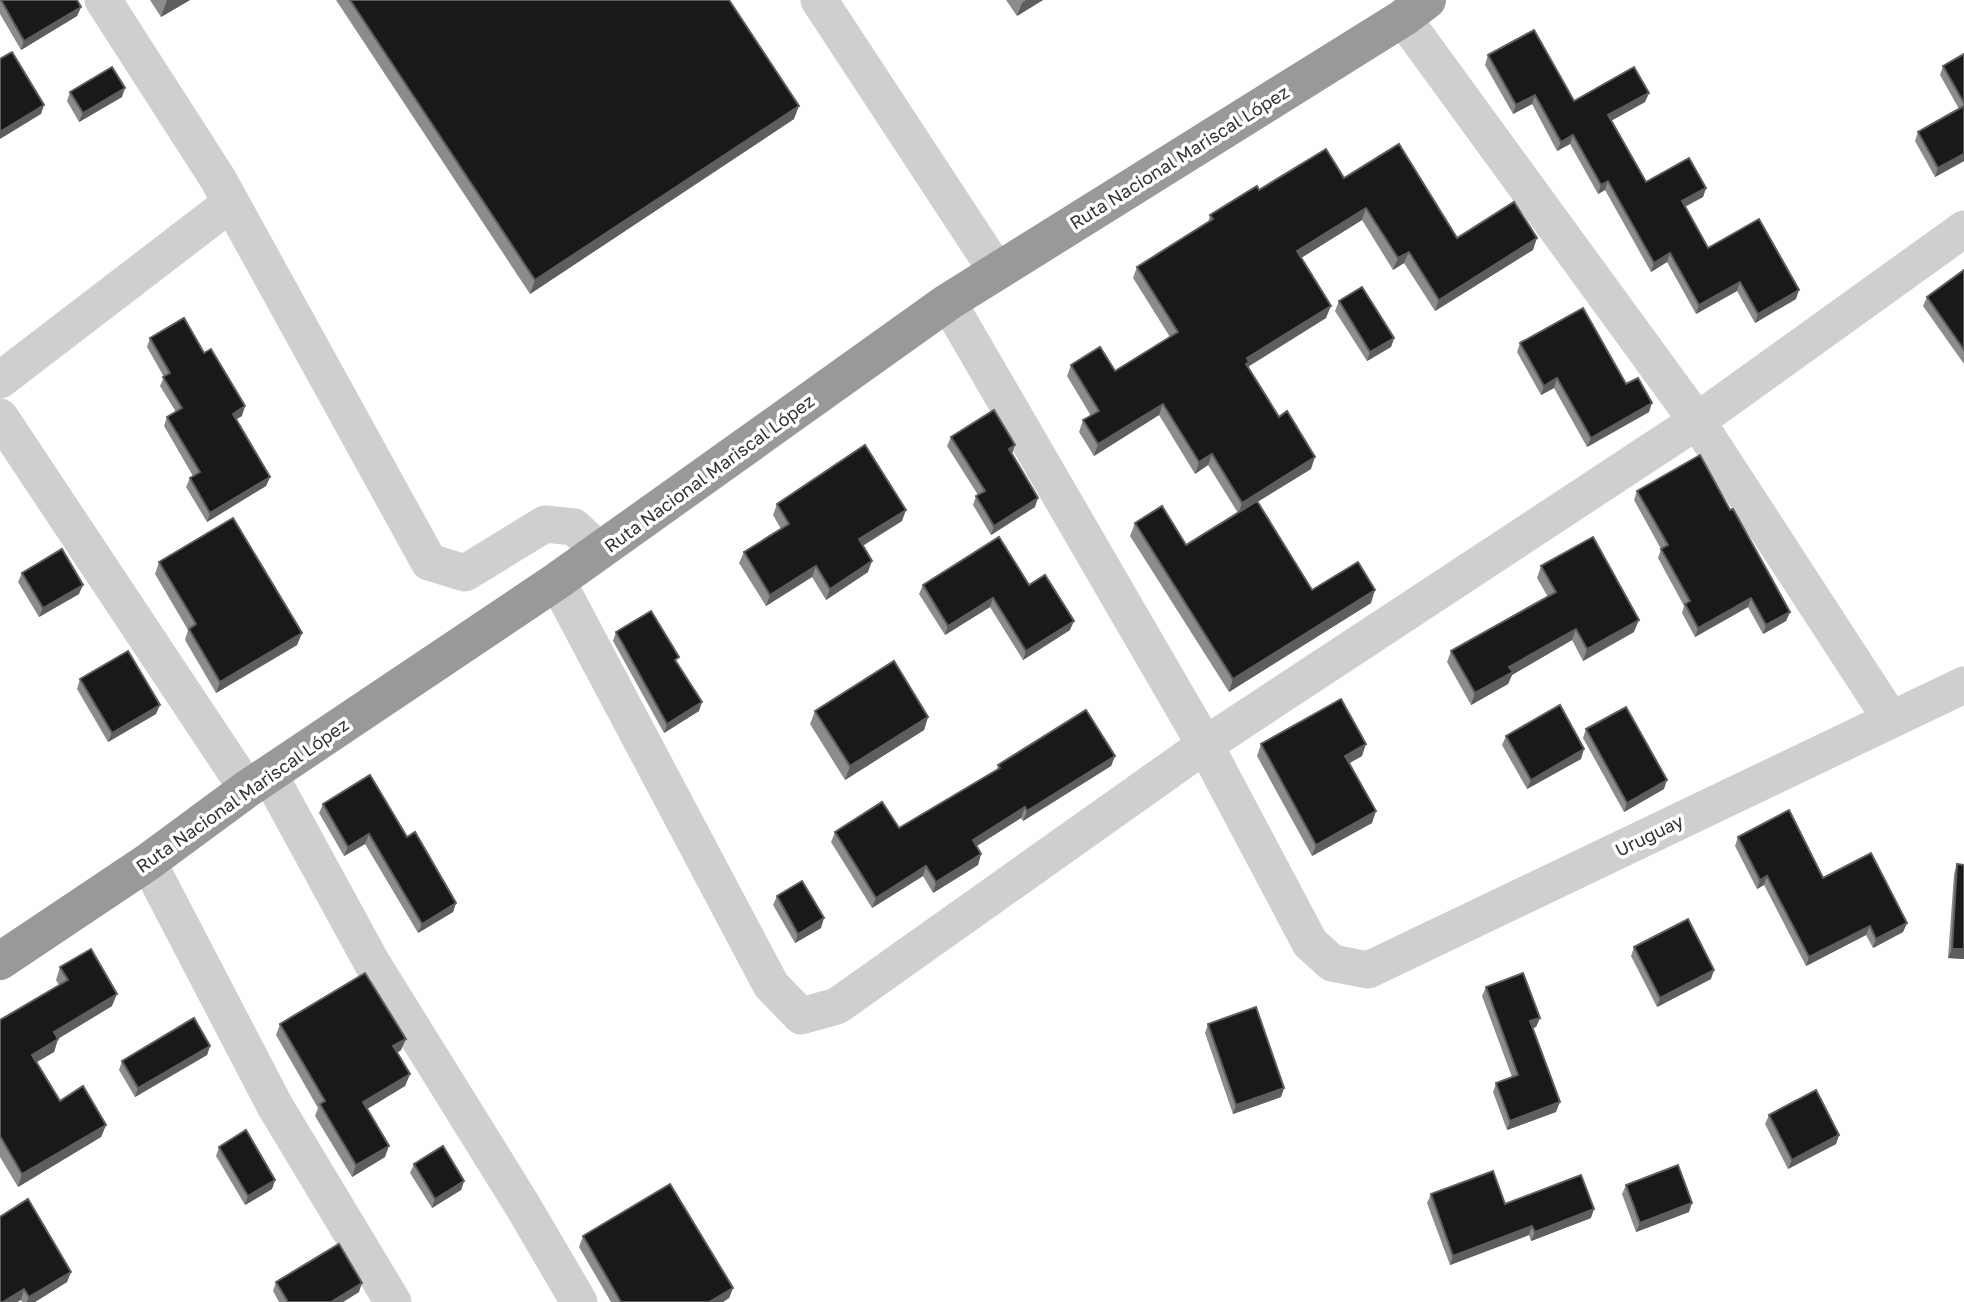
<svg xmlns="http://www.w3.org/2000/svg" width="1964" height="1302" font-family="'Golos Text',sans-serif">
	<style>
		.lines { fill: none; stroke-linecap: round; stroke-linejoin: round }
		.street { stroke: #cfcfcf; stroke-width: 37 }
		.highway { stroke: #999; stroke-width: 38 }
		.wall { fill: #8c8c8c }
		.shaded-wall { fill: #5e5e5e }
		.building { fill: #191919; stroke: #5e5e5e; stroke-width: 2 }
		.labels { text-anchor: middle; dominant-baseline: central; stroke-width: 7; stroke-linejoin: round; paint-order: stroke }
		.street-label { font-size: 18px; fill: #323232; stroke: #fff }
	</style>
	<rect width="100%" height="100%" fill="#fff"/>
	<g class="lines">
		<g class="street">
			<polyline points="103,0 218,179 429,562 465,573 545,524 574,527 600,551"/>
			<polyline points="819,0 996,270"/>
			<polyline points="1403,18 1697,421 1890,718"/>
			<polyline points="948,302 1205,745 1310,943 1332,963 1368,970 1964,685"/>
			<polyline points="0,380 231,203"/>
			<polyline points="0,417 247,789"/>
			<polyline points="557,581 771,985 801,1016 837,1006 1205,745 1697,421 1964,229"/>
			<polyline points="269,774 372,963 524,1208 579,1302"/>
			<polyline points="148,862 275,1106 393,1302"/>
		</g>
		<polyline class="highway" points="0,961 148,862 247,789 557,581 948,302 1403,18 1427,0"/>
	</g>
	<g class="wall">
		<polygon points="0,0 77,0 81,7 77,16 21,50 0,14"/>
		<polygon points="150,0 190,0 161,17"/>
		<polygon points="336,0 729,0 794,119 530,294"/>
		<polygon points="1006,0 1043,0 1017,16"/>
		<polygon points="1964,54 1964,161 1935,177 1915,141 1918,132 1959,109 1940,75 1943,66"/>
		<polygon points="1488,55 1574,101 1649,93 1645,102 1611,121 1646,182 1706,188 1703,197 1685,207 1708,248 1796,299 1755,323 1737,291 1696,314 1667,262 1651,272 1605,190 1598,194 1570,144 1557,151 1532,104 1513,114 1485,65"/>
		<polygon points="70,92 122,97 79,122 67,101"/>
		<polygon points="1344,178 1457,238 1533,250 1435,311 1404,263 1393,270 1362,220 1301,258 1326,318 1248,367 1311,469 1257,502 1312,590 1371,603 1229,692 1130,536 1135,523 1186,545 1238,513 1208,465 1195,474 1159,415 1094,456 1079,432 1083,420 1091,416 1067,376 1071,365 1115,371 1170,337 1133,278 1137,267 1208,223 1210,215 1259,190"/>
		<polygon points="1964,270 1964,364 1923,306 1927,297"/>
		<polygon points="1339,301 1394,338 1391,347 1367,361 1335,311"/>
		<polygon points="150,338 242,416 236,419 270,477 266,486 207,522 186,487 190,478 193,476 164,426 167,417 176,412 160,386 164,377 147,347"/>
		<polygon points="1520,343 1626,384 1649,412 1587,447 1554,388 1541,395 1517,352"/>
		<polygon points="951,437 1012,455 1035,507 991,535 973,505 976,496 978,495 947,446"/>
		<polygon points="1637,491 1730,510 1790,612 1786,621 1763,634 1748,607 1695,637 1682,613 1684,606 1658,558 1661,549 1634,500"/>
		<polygon points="777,504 902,521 863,546 868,572 826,600 812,577 766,606 739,563 744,552 781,529 773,515"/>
		<polygon points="159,562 302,633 297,645 216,693 185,640 188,630 155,574"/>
		<polygon points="1541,566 1634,632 1583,661 1572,640 1512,675 1508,684 1471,705 1447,662 1451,651 1548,597 1537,578"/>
		<polygon points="22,573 79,594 39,617 18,582"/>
		<polygon points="923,585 1029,585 1070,630 1023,660 990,607 945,635 919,594"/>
		<polygon points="616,632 699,711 664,733 613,641"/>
		<polygon points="80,679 156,714 108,742 77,689"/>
		<polygon points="815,711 928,717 924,730 845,780 810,724"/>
		<polygon points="1586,729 1664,789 1624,812 1583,738"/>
		<polygon points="1506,736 1581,759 1527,789 1502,745"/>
		<polygon points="1261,744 1362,756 1349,763 1372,823 1312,856 1257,756"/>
		<polygon points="1115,756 1111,766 1023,821 1021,818 976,846 981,854 978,865 933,893 923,876 872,908 831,842 835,832 899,828 997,770 998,765"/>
		<polygon points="323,804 407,837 456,903 453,912 418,933 365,844 344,856 319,813"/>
		<polygon points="1738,837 1823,878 1907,923 1903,932 1873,948 1866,935 1806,966 1764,885 1757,889 1735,846"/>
		<polygon points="1957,864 1964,959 1948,958 1954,874"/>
		<polygon points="777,896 821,928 795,943 773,905"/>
		<polygon points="1634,947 1711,979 1657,1007 1631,956"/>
		<polygon points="60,967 112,1006 58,1039 54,1052 37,1062 60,1101 106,1125 101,1137 18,1187 0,1157 0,1020 59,985 56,980"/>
		<polygon points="1486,987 1540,1018 1536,1027 1532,1028 1556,1112 1507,1130 1493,1092 1496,1083 1512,1077 1482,996"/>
		<polygon points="280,1024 401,1050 397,1053 410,1074 405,1086 367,1109 385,1157 352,1177 315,1116 318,1108 276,1035"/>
		<polygon points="1208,1024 1284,1088 1281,1097 1233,1114 1205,1033"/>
		<polygon points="210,1046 207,1055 135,1097 119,1070 122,1061"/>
		<polygon points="1769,1115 1839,1135 1836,1144 1788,1169 1765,1124"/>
		<polygon points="219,1147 275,1180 272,1189 245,1205 216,1156"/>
		<polygon points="414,1164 464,1181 461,1190 432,1208 410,1173"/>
		<polygon points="1626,1185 1689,1212 1636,1232 1622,1194"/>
		<polygon points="1431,1194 1505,1204 1591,1218 1531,1241 1529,1235 1450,1265 1427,1203"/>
		<polygon points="0,1217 71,1272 67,1282 35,1302 22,1302 21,1300 17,1302 0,1302"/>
		<polygon points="583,1236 733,1288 729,1298 723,1302 611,1302 579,1247"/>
		<polygon points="276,1282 359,1292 343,1302 279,1302 273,1291"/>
	</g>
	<g class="shaded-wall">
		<polygon points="167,0 190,0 161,17"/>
		<polygon points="1026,0 1043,0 1017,16 1022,3"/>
		<polygon points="81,7 77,16 21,50 24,41"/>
		<polygon points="125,88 122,97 79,122 83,113"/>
		<polygon points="1649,93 1645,102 1605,124 1608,115"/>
		<polygon points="1535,95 1532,104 1513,114 1516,105"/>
		<polygon points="44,105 41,114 0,139 0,132"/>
		<polygon points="799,106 794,119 530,294 535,280"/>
		<polygon points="1573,135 1570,144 1557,151 1561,142"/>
		<polygon points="1964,154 1964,161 1935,177 1938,168"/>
		<polygon points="1608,181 1605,190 1598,194 1601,185"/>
		<polygon points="1706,188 1703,197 1678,210 1682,201"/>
		<polygon points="1366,208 1362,220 1293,263 1297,251"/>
		<polygon points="1537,238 1533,250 1435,311 1439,300"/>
		<polygon points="1409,252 1404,263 1393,270 1398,258"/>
		<polygon points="1670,253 1667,262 1651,272 1654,263"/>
		<polygon points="1740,282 1737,291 1696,314 1699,305"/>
		<polygon points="1799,290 1796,299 1755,323 1758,314"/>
		<polygon points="1331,306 1326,318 1247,367 1245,373 1247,358"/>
		<polygon points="1394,338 1391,347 1367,361 1370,352"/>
		<polygon points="1557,378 1554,388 1541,395 1544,386"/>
		<polygon points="1652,403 1649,412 1587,447 1591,438"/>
		<polygon points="1163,404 1159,415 1094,456 1098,444"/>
		<polygon points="245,406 242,416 230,423 233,414"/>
		<polygon points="1015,445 1012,454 1009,449"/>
		<polygon points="1212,454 1208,465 1195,474 1199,462"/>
		<polygon points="1315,457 1311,469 1238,514 1242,503"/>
		<polygon points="270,477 266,486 207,522 210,513"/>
		<polygon points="1038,498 1035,507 991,535 994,526"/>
		<polygon points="906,510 902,521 855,550 859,539"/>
		<polygon points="872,561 868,572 826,600 830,589"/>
		<polygon points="816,566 812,577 766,606 770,595"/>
		<polygon points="83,585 79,594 39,617 43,608"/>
		<polygon points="1375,590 1371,603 1229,692 1233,679"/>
		<polygon points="993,598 990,607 945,635 948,626"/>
		<polygon points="1751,598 1748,607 1695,637 1698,628"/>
		<polygon points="1790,612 1786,621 1763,634 1766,625"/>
		<polygon points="1639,620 1634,632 1583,661 1587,649"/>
		<polygon points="1074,621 1070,630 1023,660 1026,651"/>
		<polygon points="1576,629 1572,640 1512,675 1508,684 1471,705 1475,693 1509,667"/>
		<polygon points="302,633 297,645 216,693 220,682"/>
		<polygon points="702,702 699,711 664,733 667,724"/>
		<polygon points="160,705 156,714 108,742 112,733"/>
		<polygon points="928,717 924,730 845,780 850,766"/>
		<polygon points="1366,744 1362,756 1341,768 1345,756"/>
		<polygon points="1584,749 1581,759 1527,789 1531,780"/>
		<polygon points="1115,756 1111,766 1023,821 1027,811"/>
		<polygon points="1667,780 1664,789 1624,812 1627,803"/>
		<polygon points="1025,807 1021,818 969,851 973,840"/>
		<polygon points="1376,811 1372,823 1312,856 1316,845"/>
		<polygon points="369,834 365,844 344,856 348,847"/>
		<polygon points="981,854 978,865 933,893 936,882"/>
		<polygon points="926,866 923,876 872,908 876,898"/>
		<polygon points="1767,876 1764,885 1757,889 1760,880"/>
		<polygon points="456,903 453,912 418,933 422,924"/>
		<polygon points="824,918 821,928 795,943 798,934"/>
		<polygon points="1907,923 1903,932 1873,948 1876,939"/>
		<polygon points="1870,926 1866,935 1806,966 1809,957"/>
		<polygon points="1952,949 1964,949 1964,959 1948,958"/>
		<polygon points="1714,970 1711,979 1657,1007 1660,998"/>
		<polygon points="117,994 112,1006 49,1044 54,1032"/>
		<polygon points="1540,1018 1536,1027 1526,1031 1530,1021"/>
		<polygon points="58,1039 54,1052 28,1067 32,1055"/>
		<polygon points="406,1039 401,1050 389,1058 393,1046"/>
		<polygon points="210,1046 207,1055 135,1097 138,1088"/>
		<polygon points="410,1074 405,1086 359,1114 363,1102"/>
		<polygon points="1284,1088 1281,1097 1233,1114 1236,1105"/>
		<polygon points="1560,1102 1556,1112 1507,1130 1510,1121"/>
		<polygon points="106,1125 101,1137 18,1187 22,1174"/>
		<polygon points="1839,1135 1836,1144 1788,1169 1792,1160"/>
		<polygon points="389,1146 385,1157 352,1177 356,1165"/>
		<polygon points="275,1180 272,1189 245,1205 248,1196"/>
		<polygon points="464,1181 461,1190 432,1208 435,1199"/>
		<polygon points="1692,1203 1689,1212 1636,1232 1640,1223"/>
		<polygon points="1594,1209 1591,1218 1531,1241 1535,1232"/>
		<polygon points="1532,1226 1529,1235 1450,1265 1453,1256"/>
		<polygon points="71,1272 67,1282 35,1302 27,1302 29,1297"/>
		<polygon points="362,1283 359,1292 343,1302 331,1302"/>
		<polygon points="733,1288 729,1298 723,1302 709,1302"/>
		<polygon points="24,1289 21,1300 17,1302 3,1302"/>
	</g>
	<g class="building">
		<polygon points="1,0 77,0 81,7 24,41"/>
		<polygon points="350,0 729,0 799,106 535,280"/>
		<polygon points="1534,30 1574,101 1634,67 1649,93 1608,115 1646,182 1689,158 1706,188 1682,201 1708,248 1759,219 1799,290 1758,314 1740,282 1699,305 1670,253 1654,263 1608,181 1601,185 1573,135 1561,142 1535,95 1516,105 1488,55"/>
		<polygon points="12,52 44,105 0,132 0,59"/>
		<polygon points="1964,54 1964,103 1943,66"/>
		<polygon points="112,67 125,88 83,113 70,92"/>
		<polygon points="1964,106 1964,154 1938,168 1918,132"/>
		<polygon points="1399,144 1457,238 1514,202 1537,238 1439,300 1409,252 1398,258 1366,208 1297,251 1331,306 1247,358 1249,362 1246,364 1279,417 1287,411 1315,457 1242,503 1212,454 1199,462 1163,404 1098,444 1083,420 1099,411 1071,365 1100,347 1115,371 1178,332 1137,267 1213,219 1210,215 1257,186 1259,190 1326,149 1344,178"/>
		<polygon points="1964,270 1964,350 1927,297"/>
		<polygon points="1362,287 1394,338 1370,352 1339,301"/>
		<polygon points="1583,308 1626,384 1638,378 1652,403 1591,438 1557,378 1544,386 1520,343"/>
		<polygon points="184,318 204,353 211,349 245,406 233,414 270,477 210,513 190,478 200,472 167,417 182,408 163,377 170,373 150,338"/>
		<polygon points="994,410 1015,445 1009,449 1038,498 994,526 976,496 985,491 951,437"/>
		<polygon points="865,445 906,510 859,539 872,561 830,589 816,566 770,595 744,552 789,524 777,504"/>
		<polygon points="1700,455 1730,510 1733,509 1790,612 1766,625 1751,598 1698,628 1685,604 1690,601 1661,549 1668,545 1637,491"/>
		<polygon points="1257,501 1312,590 1358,562 1375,590 1233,679 1135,523 1162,506 1186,545"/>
		<polygon points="233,518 302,633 220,682 189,629 196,624 159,562"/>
		<polygon points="999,537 1029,585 1045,575 1074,621 1026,651 993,598 948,626 923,585"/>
		<polygon points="1593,537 1639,620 1587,649 1576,629 1509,667 1513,672 1475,693 1451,651 1556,592 1541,566"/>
		<polygon points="62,549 83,585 43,608 22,573"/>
		<polygon points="651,611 679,657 675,660 702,702 667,724 616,632"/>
		<polygon points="128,651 160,705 112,733 80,679"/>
		<polygon points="894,661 928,717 850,766 815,711"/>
		<polygon points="1341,699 1366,744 1345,756 1376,811 1316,845 1261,744"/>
		<polygon points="1560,705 1584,749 1531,780 1506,736"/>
		<polygon points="1626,707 1667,780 1627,803 1586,729"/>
		<polygon points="1086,710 1115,756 1027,811 1025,807 973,840 981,854 936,882 926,866 876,898 835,832 882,802 899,828 1000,768 998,765"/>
		<polygon points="370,775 407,837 415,832 456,903 422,924 369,834 348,847 323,804"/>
		<polygon points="1789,810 1823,878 1871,853 1907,923 1876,939 1870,926 1809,957 1767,876 1760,880 1738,837"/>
		<polygon points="1957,864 1964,865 1964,949 1952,949"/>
		<polygon points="802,881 824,918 798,934 777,896"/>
		<polygon points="1688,919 1714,970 1660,998 1634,947"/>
		<polygon points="91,949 117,994 54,1032 58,1039 32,1055 60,1101 83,1086 106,1125 22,1174 0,1136 0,1020 68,980 60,967"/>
		<polygon points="365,973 406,1039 393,1046 410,1074 363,1102 389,1146 356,1165 320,1104 325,1101 280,1024"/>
		<polygon points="1523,973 1540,1018 1530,1021 1560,1102 1510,1121 1496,1083 1518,1075 1486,987"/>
		<polygon points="1256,1007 1284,1088 1236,1105 1208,1024"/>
		<polygon points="194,1018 210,1046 138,1088 122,1061"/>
		<polygon points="1816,1090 1839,1135 1792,1160 1769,1115"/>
		<polygon points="246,1130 275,1180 248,1196 219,1147"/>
		<polygon points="443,1146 464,1181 435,1199 414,1164"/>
		<polygon points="1678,1165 1692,1203 1640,1223 1626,1185"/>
		<polygon points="1493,1171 1505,1204 1581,1175 1594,1209 1535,1232 1532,1226 1453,1256 1431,1194"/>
		<polygon points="670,1184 733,1288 709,1302 621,1302 583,1236"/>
		<polygon points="28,1199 71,1272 29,1297 24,1289 3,1302 0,1302 0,1217"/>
		<polygon points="339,1244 362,1283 331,1302 288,1302 276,1282"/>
	</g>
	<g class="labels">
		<g class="street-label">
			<text transform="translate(1179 157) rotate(-32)">Ruta Nacional Mariscal López</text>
			<text transform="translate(709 473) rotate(-36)">Ruta Nacional Mariscal López</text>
			<text transform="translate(242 795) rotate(-35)">Ruta Nacional Mariscal López</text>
			<text transform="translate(1649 835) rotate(-26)">Uruguay</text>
		</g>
	</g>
</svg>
